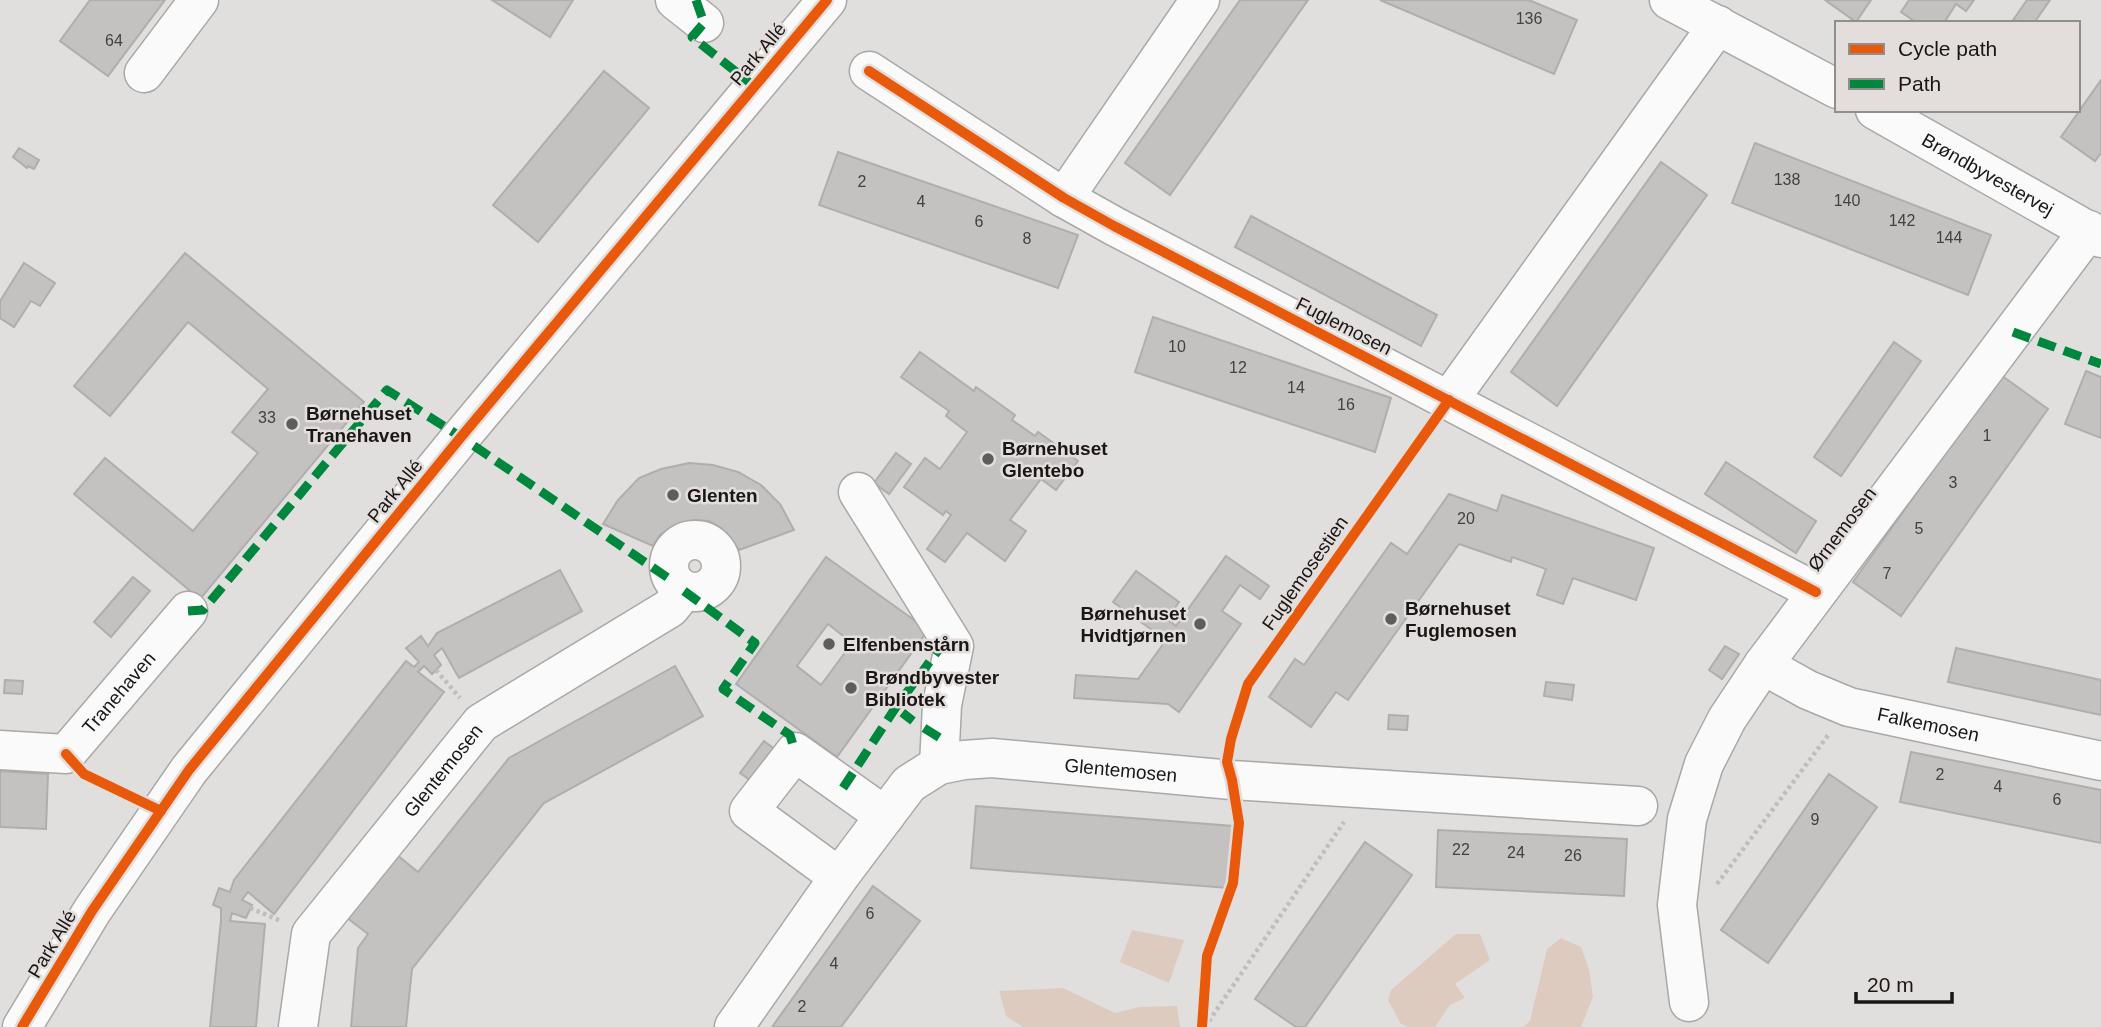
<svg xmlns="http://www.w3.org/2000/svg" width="2101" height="1027" font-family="Helvetica,sans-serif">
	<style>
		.green { fill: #ddcbbf }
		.building { fill: #c4c2c1; stroke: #b0aead; stroke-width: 2; fill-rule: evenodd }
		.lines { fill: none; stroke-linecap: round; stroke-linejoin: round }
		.minor-casing { stroke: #aaa8a7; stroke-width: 41 }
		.path { stroke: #bfbebe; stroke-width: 4.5; stroke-dasharray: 3.5 3.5; stroke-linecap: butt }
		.minor { stroke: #fafafa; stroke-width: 38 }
		.quiet { stroke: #00873e; stroke-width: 9; stroke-dasharray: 18 9; stroke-linecap: butt }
		.cycleway-casing { stroke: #e3dedb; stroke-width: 15 }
		.cycleway { stroke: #e8590c; stroke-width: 10 }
		.poi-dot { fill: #5f5d5c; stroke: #e3dedb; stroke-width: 2.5 }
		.labels { text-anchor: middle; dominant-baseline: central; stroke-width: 5; stroke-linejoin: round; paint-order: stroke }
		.number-label { font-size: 16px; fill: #444241 }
		.street-label { font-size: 19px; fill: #191716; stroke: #e3dedb }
		.poi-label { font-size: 19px; font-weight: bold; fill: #191716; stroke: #e3dedb; text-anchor: start }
	</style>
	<rect width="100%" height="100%" fill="#e1dfdd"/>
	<g class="green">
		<polygon points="1132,930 1184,940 1169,983 1120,962"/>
		<polygon points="1456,934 1480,934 1490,960 1455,984 1465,998 1450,1005 1435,1027 1408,1027 1401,1024 1388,1000 1391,990"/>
		<polygon points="1561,938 1581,947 1589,969 1593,997 1581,1027 1523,1027 1530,1021 1547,949"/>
		<polygon points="1063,988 1115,1013 1139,1007 1177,1006 1180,1027 1023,1027 1006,1016 999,991"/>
	</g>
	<g class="building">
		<polygon points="90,0 165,0 108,76 60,41"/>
		<polygon points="492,0 573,0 550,37"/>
		<polygon points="1240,0 1308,0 1170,195 1125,163"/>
		<polygon points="1380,0 1529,0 1577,20 1554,74"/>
		<polygon points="1825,0 1871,0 1856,22"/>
		<polygon points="1909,0 1974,0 1966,11 1956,4 1944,23 1917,23 1901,12"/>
		<polygon points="2027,0 2050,0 2034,23 2011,23"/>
		<polygon points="604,71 649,108 538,242 493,205"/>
		<polygon points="2101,80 2101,153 2095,161 2061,137"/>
		<polygon points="1755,143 1991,235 1968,295 1732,203"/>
		<polygon points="19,148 39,160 34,169 28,166 27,168 13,157"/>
		<polygon points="838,152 1078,235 1058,288 819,205"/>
		<polygon points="1661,162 1707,195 1557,406 1511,372"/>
		<polygon points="1251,216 1437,315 1421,346 1235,247"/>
		<polygon points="185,253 364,402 200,599 74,494 105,458 193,531 258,453 232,432 268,389 188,322 110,416 74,386"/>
		<polygon points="24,263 55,283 40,306 31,301 14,327 0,318 0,301"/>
		<polygon points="1153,317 1391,398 1375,452 1135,372"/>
		<polygon points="1894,342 1921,361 1841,476 1814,457"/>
		<polygon points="920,352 974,391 976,387 1015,415 1012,420 1035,436 1038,432 1078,461 1056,490 1041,479 1010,520 1026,531 1005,561 967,533 945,562 927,549 951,515 946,511 943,515 904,487 925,458 940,469 967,432 946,416 949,411 901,377"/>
		<polygon points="2086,371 2101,377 2101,438 2065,424"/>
		<polygon points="2001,375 2048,409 1901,616 1853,582"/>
		<polygon points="896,453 911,464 889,494 874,483"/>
		<polygon points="1726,462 1816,521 1796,553 1705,494"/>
		<polygon points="689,463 713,465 738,472 761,485 780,504 794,530 739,550 721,528 709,521 694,520 680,523 660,535 653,546 603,524 618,500 639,478 661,469"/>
		<polygon points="1449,494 1497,511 1502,495 1654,548 1636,600 1573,578 1563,604 1537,595 1546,569 1512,557 1511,562 1459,544 1348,700 1336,692 1311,727 1269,697 1295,659 1304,665 1391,543 1407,554"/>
		<polygon points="1226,556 1269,586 1260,599 1240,585 1222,611 1241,624 1179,712 1168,704 1074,698 1076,675 1138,679 1166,640 1113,602 1136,571 1179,602 1167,619 1176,626"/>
		<path d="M826,557L928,630L837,757L736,684ZM828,624L852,643L821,685L797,666Z"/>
		<polygon points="560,570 582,611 459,678 442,648 434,655 441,665 432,674 424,666 418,672 444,692 274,914 248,892 242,900 252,905 246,918 232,913 230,921 265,924 256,1027 210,1027 221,920 221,908 213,905 219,888 230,892 234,880 406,661 414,667 419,662 406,648 421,636 428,646 437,633"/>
		<polygon points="133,577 150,591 111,637 94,622"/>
		<polygon points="1725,646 1739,654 1722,679 1709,670"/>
		<polygon points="1956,648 2101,680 2101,715 1948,682"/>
		<polygon points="675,666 703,716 544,803 412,969 406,1027 351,1027 358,948 368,934 342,914 392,851 418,872 509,758"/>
		<polygon points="5,680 23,681 22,694 4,693"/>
		<polygon points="1546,682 1574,685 1572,700 1544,696"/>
		<polygon points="1389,715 1408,716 1407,730 1388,729"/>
		<polygon points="764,741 777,751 754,783 740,773"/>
		<polygon points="1911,752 2101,790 2101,843 1900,802"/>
		<polygon points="0,771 48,774 46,829 0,827"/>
		<polygon points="1829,774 1877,807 1768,963 1721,930"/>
		<polygon points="976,806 1233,826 1228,888 971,868"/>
		<polygon points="1438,830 1627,839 1624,896 1436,887"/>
		<polygon points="1365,842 1412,875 1305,1027 1296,1027 1255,999"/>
		<polygon points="873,886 920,921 841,1027 772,1027"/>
	</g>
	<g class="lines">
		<g class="minor-casing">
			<g id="minor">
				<polyline points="675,0 704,23"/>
				<polyline points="1669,0 1837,89"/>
				<polyline points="869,71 1064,198 1114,226 1816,592"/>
				<polyline points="144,73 199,0"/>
				<path id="s1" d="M1875,110L2101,238"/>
				<polyline points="1064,198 1200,0"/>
				<polyline points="1449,400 1718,25"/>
				<polyline points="858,492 954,646 942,705 939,765"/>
				<circle cx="695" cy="566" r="26"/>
				<path id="s2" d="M1763,665L1808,690L1849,707L2101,761"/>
				<path id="s3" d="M0,750L66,754L188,611"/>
				<polyline points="839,877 749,811 795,752 885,816"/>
				<polyline points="1689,1002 1677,905 1687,819 1704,764 1727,719 1763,665 2089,230"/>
				<polyline points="22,1027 92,911 189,770 461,437 827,0"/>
				<path id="s4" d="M298,1027L311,934L481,723L670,608L684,591"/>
				<path id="s5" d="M734,1027L839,877L909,784L939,765L964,760L992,758L1232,780L1638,806"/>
			</g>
		</g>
		<g class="path">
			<polyline points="436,670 460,698"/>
			<polyline points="1717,884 1829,734"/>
			<polyline points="250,908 281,921"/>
			<polyline points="1205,1027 1344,822"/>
		</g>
		<use href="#minor" class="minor"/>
		<g class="quiet">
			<polyline points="696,0 704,23 692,37 754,86"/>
			<polyline points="2013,332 2101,364"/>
			<polyline points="684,591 755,643 723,689 790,735 795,752"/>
			<polyline points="188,611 203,610 387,390 461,437 674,582"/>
			<polyline points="881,696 913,721"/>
			<polyline points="924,728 940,738"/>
			<polyline points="843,788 896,707 948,637"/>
		</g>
		<g class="cycleway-casing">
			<g id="cycleway">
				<polyline points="869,71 1064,198 1114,226 1816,592"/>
				<polyline points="66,754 84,774 161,811"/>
				<polyline points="22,1027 92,911 189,770 461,437 827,0"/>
				<polyline points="1202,1027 1207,956 1233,883 1239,823 1232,780 1227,762 1231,739 1248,684 1449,400"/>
			</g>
		</g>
		<use href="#cycleway" class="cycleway"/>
	</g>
	<g class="poi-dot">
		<circle cx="292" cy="424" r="7"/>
		<circle cx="988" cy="459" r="7"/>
		<circle cx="673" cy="495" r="7"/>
		<circle cx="1391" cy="619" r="7"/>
		<circle cx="1200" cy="624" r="7"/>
		<circle cx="829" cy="644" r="7"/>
		<circle cx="851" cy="688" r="7"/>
	</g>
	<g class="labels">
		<g class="number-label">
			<text x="1529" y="18">136</text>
			<text x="114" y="40">64</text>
			<text x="1787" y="179">138</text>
			<text x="862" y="181">2</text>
			<text x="1847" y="200">140</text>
			<text x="921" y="201">4</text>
			<text x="1902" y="220">142</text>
			<text x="979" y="221">6</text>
			<text x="1949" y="237">144</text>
			<text x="1027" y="238">8</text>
			<text x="1177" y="346">10</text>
			<text x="1238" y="367">12</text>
			<text x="1296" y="387">14</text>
			<text x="1346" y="404">16</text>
			<text x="267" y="417">33</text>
			<text x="1987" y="435">1</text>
			<text x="1953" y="482">3</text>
			<text x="1466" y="518">20</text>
			<text x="1919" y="528">5</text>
			<text x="1887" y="573">7</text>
			<text x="1940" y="774">2</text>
			<text x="1998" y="786">4</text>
			<text x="2057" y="799">6</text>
			<text x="1815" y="819">9</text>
			<text x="1461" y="849">22</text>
			<text x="1516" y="852">24</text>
			<text x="1573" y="855">26</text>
			<text x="870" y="913">6</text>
			<text x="834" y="963">4</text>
			<text x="802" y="1006">2</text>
		</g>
		<g class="street-label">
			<text transform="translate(758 54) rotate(-50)">Park Allé</text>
			<text stroke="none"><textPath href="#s1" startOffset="130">Brøndbyvestervej</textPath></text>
			<text transform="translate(1344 326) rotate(27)">Fuglemosen</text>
			<text transform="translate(395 491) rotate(-51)">Park Allé</text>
			<text transform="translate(1842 529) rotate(-53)">Ørnemosen</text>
			<text transform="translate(1305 573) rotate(-55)">Fuglemosestien</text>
			<text stroke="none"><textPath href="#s3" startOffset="147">Tranehaven</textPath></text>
			<text stroke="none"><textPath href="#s2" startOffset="177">Falkemosen</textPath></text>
			<text stroke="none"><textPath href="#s5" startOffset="518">Glentemosen</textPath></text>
			<text stroke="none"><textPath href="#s4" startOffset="304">Glentemosen</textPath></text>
			<text transform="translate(52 944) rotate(-59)">Park Allé</text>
		</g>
		<g class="poi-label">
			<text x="306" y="413">Børnehuset<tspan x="306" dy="22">Tranehaven</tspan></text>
			<text x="1002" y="448">Børnehuset<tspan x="1002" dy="22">Glentebo</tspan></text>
			<text x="687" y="495">Glenten</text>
			<text x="1405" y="608">Børnehuset<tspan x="1405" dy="22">Fuglemosen</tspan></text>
			<text x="1186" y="613" text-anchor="end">Børnehuset<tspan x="1186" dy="22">Hvidtjørnen</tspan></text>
			<text x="843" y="644">Elfenbenstårn</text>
			<text x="865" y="677">Brøndbyvester<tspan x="865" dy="22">Bibliotek</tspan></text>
		</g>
	</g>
	<rect x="1835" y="21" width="245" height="91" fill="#e3dedb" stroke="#928e8c" stroke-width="2"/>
	<rect x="1849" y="44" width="35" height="10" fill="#e8590c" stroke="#928e8c" stroke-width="2"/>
	<text x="1898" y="56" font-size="21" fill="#191716">Cycle path</text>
	<rect x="1849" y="79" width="35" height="10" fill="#00873e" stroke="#928e8c" stroke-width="2"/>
	<text x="1898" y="91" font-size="21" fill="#191716">Path</text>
	<path d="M1856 992v10h96v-10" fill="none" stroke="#191716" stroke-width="3.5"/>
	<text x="1867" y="992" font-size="21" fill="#191716" stroke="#e3dedb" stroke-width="5" paint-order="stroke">20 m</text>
</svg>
